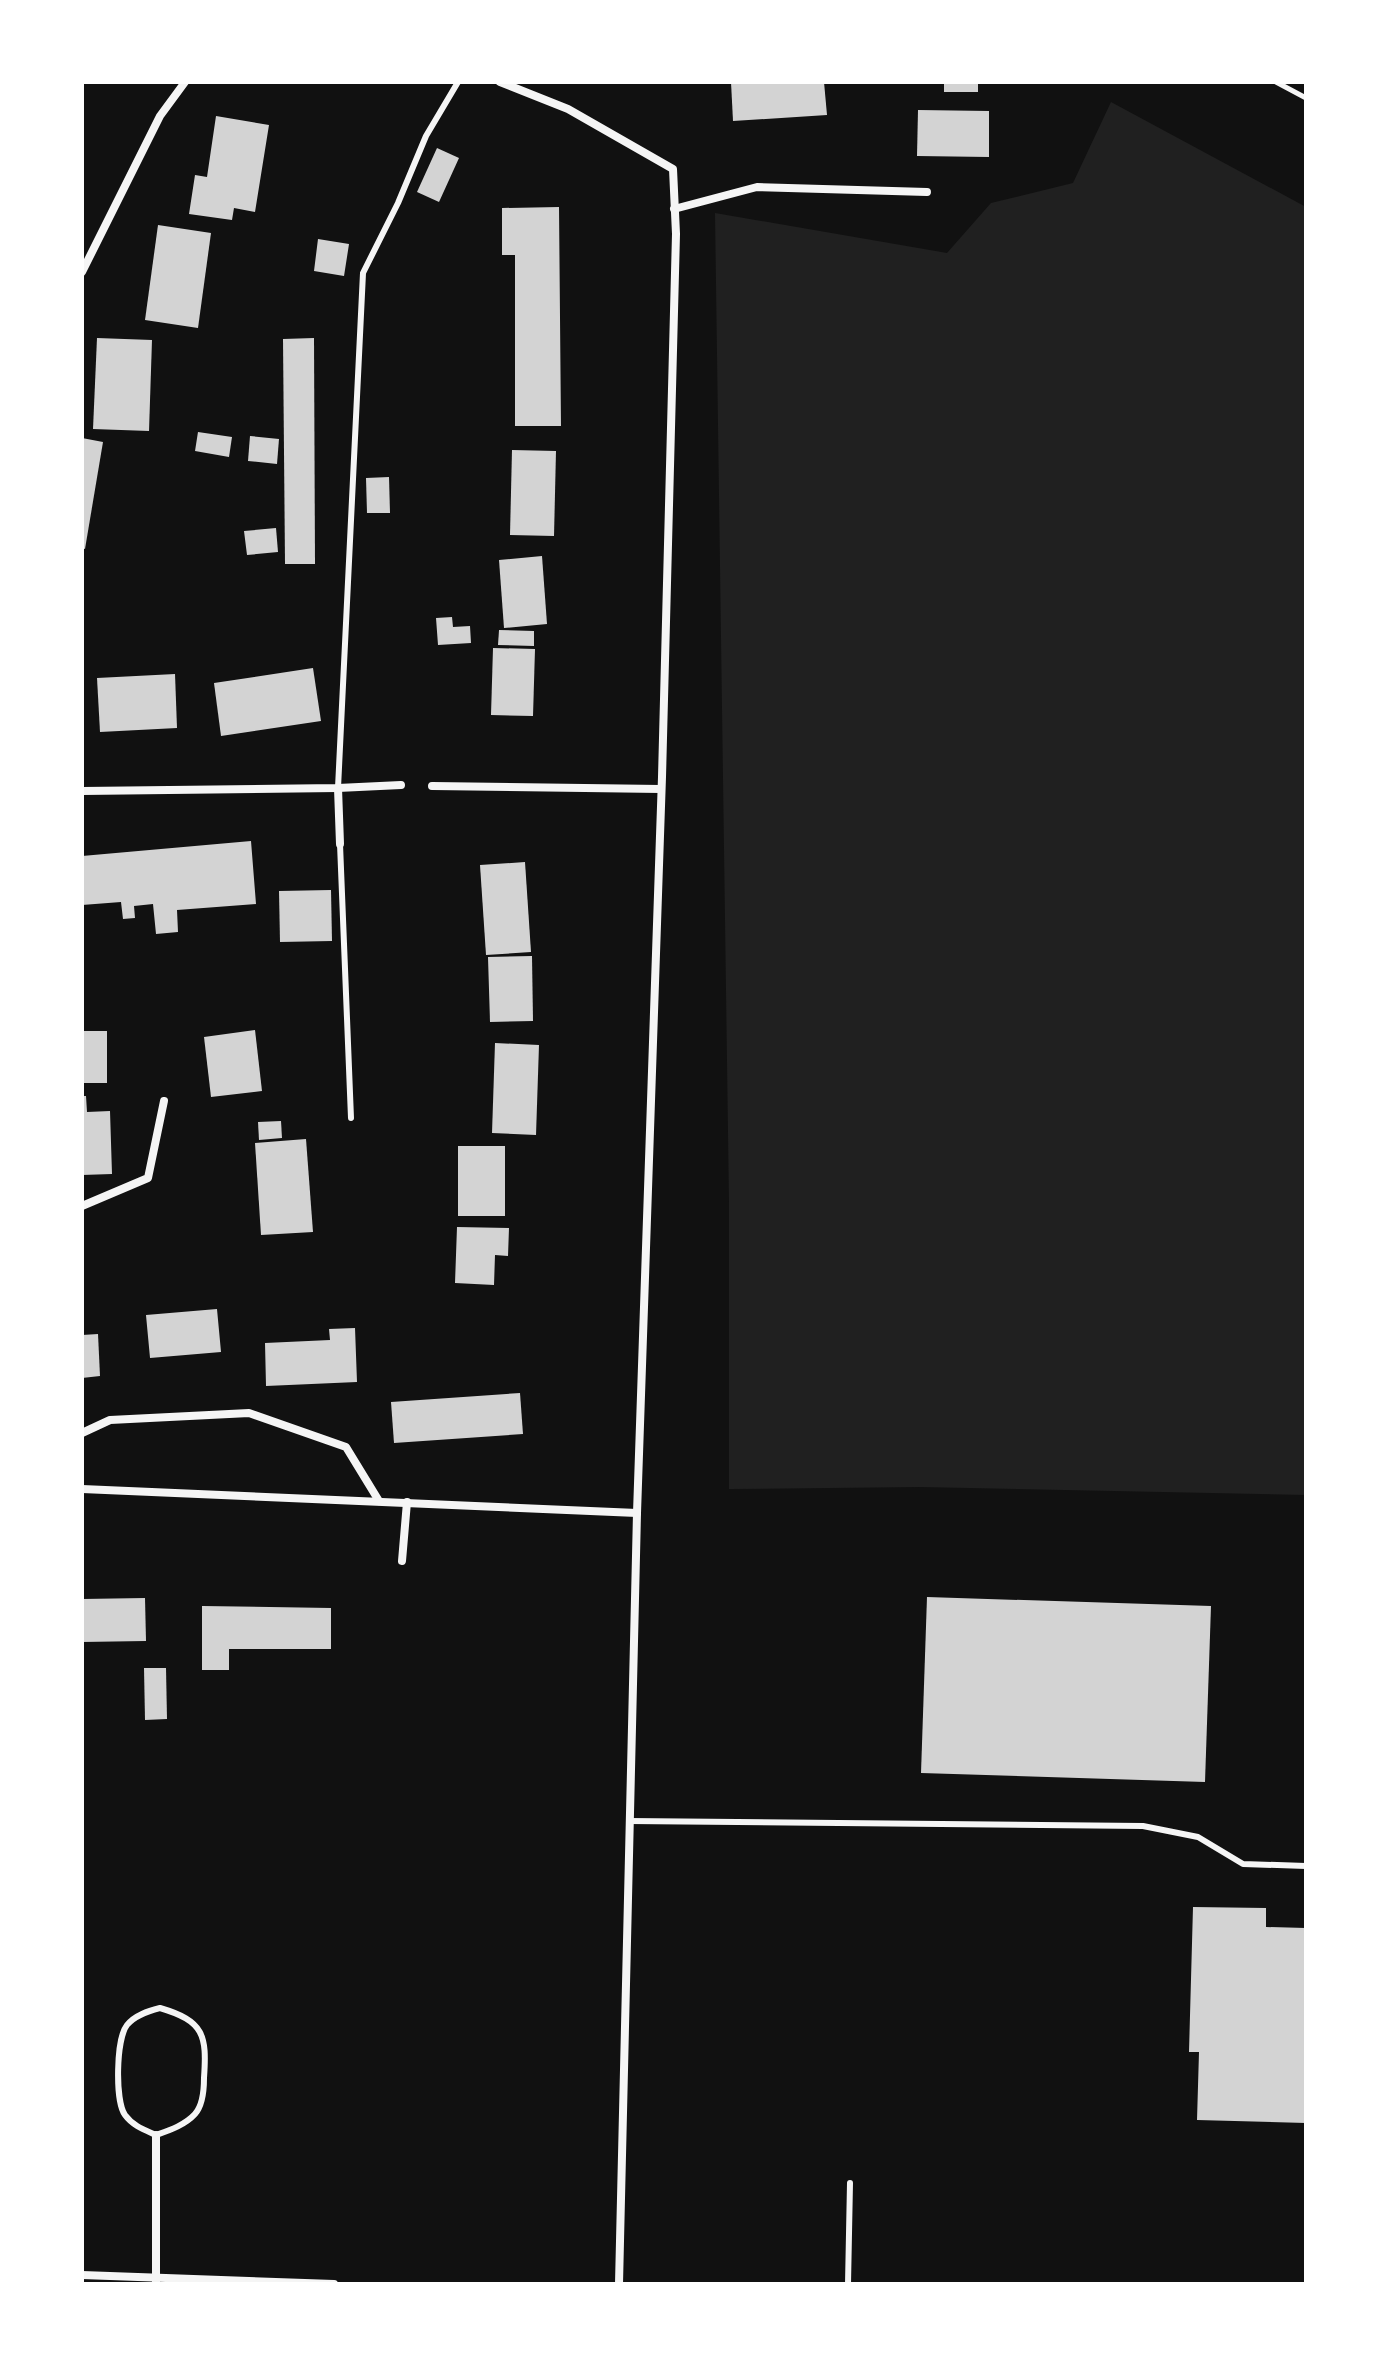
<svg xmlns="http://www.w3.org/2000/svg" width="1388" height="2366" font-family="Rubik,sans-serif">
	<style>
		.green { fill: #202020 }
		.building { fill: #d3d3d3 }
		.lines { fill: none; stroke-linecap: round; stroke-linejoin: round }
		.path { stroke: #f5f5f5; stroke-width: 5 }
		.service { stroke: #f5f5f5; stroke-width: 6 }
		.minor { stroke: #f5f5f5; stroke-width: 8 }
	</style>
	<rect width="100%" height="100%" fill="#111"/>
	<polygon class="green" points="1111,102 1306,207 1306,1495 920,1487 729,1489 729,1202 715,213 947,253 991,203 1073,183"/>
	<g class="building">
		<polygon points="731,82 824,82 827,115 733,121"/>
		<rect x="944" y="82" width="34" height="10"/>
		<polygon points="918,110 989,111 989,157 917,156"/>
		<polygon points="216,116 269,125 255,212 234,208 232,220 189,214 195,175 207,177"/>
		<polygon points="437,148 459,158 439,202 417,192"/>
		<polygon points="559,207 561,426 515,426 515,255 502,255 502,208"/>
		<polygon points="158,225 211,233 198,328 145,320"/>
		<polygon points="318,239 349,244 344,276 314,271"/>
		<polygon points="97,338 152,340 149,431 93,429"/>
		<polygon points="314,338 315,564 285,564 283,339"/>
		<polygon points="198,432 232,437 229,457 195,451"/>
		<polygon points="250,436 279,439 277,464 248,461"/>
		<polygon points="82,438 103,442 85,549 82,548"/>
		<polygon points="512,450 556,451 554,536 510,535"/>
		<polygon points="389,477 390,513 367,513 366,478"/>
		<polygon points="276,528 278,552 247,555 244,531"/>
		<polygon points="542,556 547,624 504,628 499,560"/>
		<polygon points="452,617 453,627 470,626 471,643 438,645 436,618"/>
		<polygon points="499,630 534,631 534,646 498,645"/>
		<polygon points="493,648 535,649 533,716 491,715"/>
		<polygon points="313,668 321,721 221,736 214,683"/>
		<polygon points="175,674 177,728 100,732 97,678"/>
		<polygon points="251,841 256,904 177,910 178,932 156,934 153,904 134,906 135,918 123,919 121,902 82,905 82,856"/>
		<polygon points="525,862 531,952 486,955 480,865"/>
		<polygon points="331,890 332,941 280,942 279,891"/>
		<polygon points="532,956 533,1021 490,1022 488,957"/>
		<polygon points="255,1030 262,1091 211,1097 204,1037"/>
		<rect x="82" y="1031" width="25" height="52"/>
		<polygon points="495,1043 539,1045 536,1135 492,1133"/>
		<polygon points="82,1096 86,1096 87,1112 110,1111 112,1174 82,1175"/>
		<polygon points="281,1121 282,1138 259,1140 258,1122"/>
		<polygon points="306,1139 313,1232 261,1235 255,1143"/>
		<rect x="458" y="1146" width="47" height="70"/>
		<polygon points="457,1227 509,1228 508,1256 495,1255 494,1285 455,1283"/>
		<polygon points="217,1309 221,1352 150,1358 146,1315"/>
		<polygon points="355,1328 357,1382 266,1386 265,1343 330,1340 329,1329"/>
		<polygon points="98,1334 100,1376 82,1378 82,1335"/>
		<polygon points="520,1393 523,1434 394,1443 391,1402"/>
		<polygon points="927,1597 1211,1606 1205,1782 921,1773"/>
		<polygon points="145,1598 146,1641 82,1642 82,1599"/>
		<polygon points="202,1606 331,1608 331,1649 229,1649 229,1670 202,1670"/>
		<polygon points="144,1668 166,1668 167,1719 145,1720"/>
		<polygon points="1193,1907 1266,1908 1266,1927 1306,1928 1306,2123 1197,2120 1199,2052 1189,2052"/>
	</g>
	<g class="lines">
		<polyline class="path" points="1276,82 1306,98"/>
		<g class="service">
			<polyline points="338,788 363,273 398,203 426,136 458,82"/>
			<polyline points="340,844 351,1118"/>
			<polyline points="629,1821 1143,1826 1198,1837 1243,1864 1306,1866"/>
			<path d="M160,2008C204,2021 207,2035 204,2078C204,2089 203,2105 195,2114C185,2125 170,2130 156,2135C145,2130 133,2126 125,2115C115,2101 116,2039 127,2025C135,2015 148,2011 160,2008Z"/>
			<polyline points="848,2284 850,2183"/>
		</g>
		<g class="minor">
			<polyline points="500,82 568,109 673,169 676,234 662,777 637,1513 619,2284"/>
			<polyline points="674,209 757,187 927,192"/>
			<polyline points="82,272 160,116 185,82"/>
			<polyline points="432,786 661,789"/>
			<polyline points="338,788 340,844"/>
			<polyline points="82,791 338,788 401,785"/>
			<polyline points="82,1206 148,1178 164,1101"/>
			<polyline points="82,1433 110,1420 249,1413 346,1447 379,1501"/>
			<polyline points="82,1489 637,1513"/>
			<polyline points="402,1561 407,1502"/>
			<polyline points="82,2275 334,2284"/>
			<polyline points="156,2283 156,2135"/>
		</g>
	</g>
	<rect width="1388" height="2366" fill="none" stroke="#ffffff" stroke-width="168"/>
</svg>
